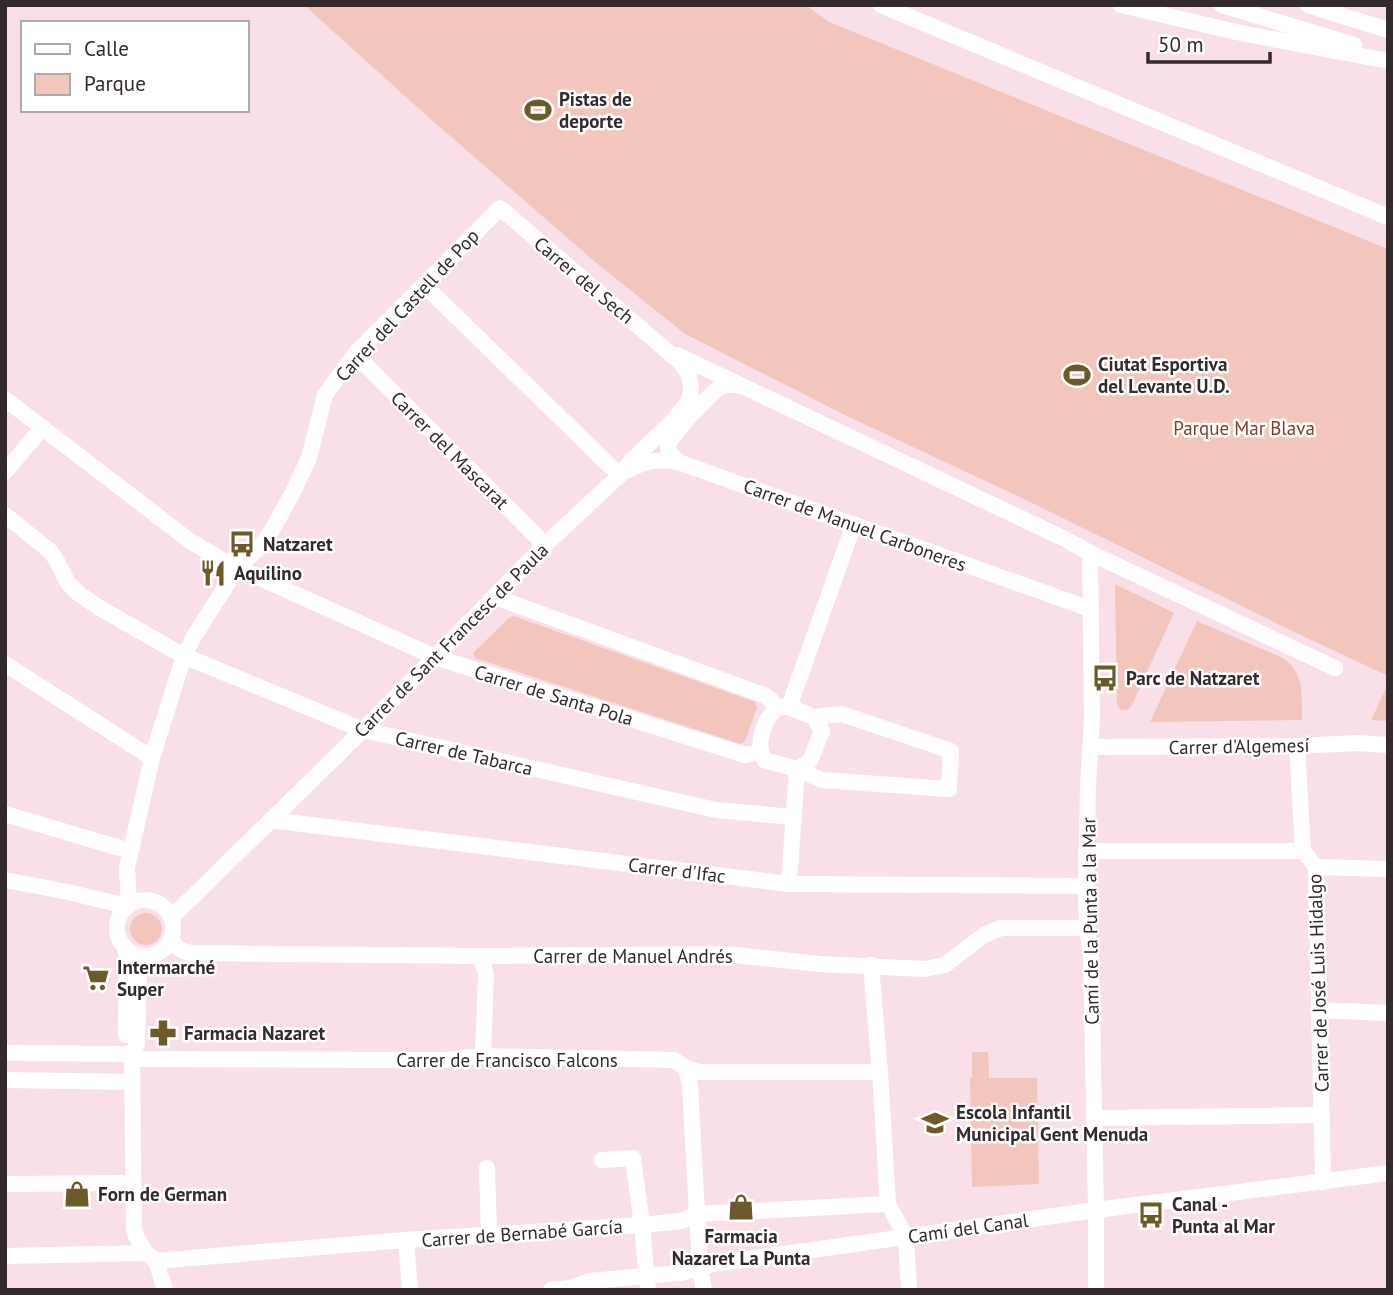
<svg xmlns="http://www.w3.org/2000/svg" width="1393" height="1295" font-family="'PT Sans',sans-serif">
	<style>
		.green { fill: #f2c6bc }
		.lines { fill: none; stroke-linecap: round; stroke-linejoin: round }
		.minor { stroke: #fff; stroke-width: 16 }
		.labels { text-anchor: middle; dominant-baseline: central; stroke-width: 5; stroke-linejoin: round; paint-order: stroke }
		.poi-label { font-size: 19px; font-weight: bold; fill: #332a2d; stroke: #fff; text-anchor: start }
		.street-label { font-size: 19px; fill: #332a2d; stroke: #fff }
		.park-label { font-size: 19px; fill: #833c2d; stroke: #fff }
	</style>
	<rect width="100%" height="100%" fill="#f9e0e8"/>
	<g class="green">
		<polygon points="304,5 806,5 829,22 1388,249 1388,676 1288,629 1028,501 849,417 685,334 594,261 427,116"/>
		<polygon points="1115,584 1174,613 1131,707 1127,710 1121,710 1117,705"/>
		<polygon points="514,616 755,702 757,708 745,741 741,744 475,658 473,653 509,618"/>
		<path d="M1197,621L1283,658C1306,675 1301,695 1302,720L1150,722Z"/>
		<polygon points="1388,684 1388,721 1371,720"/>
		<circle cx="146" cy="929" r="16"/>
		<polygon points="972,1052 988,1052 989,1078 1037,1078 1039,1184 972,1187 970,1078 972,1078"/>
	</g>
	<g class="lines">
		<g class="minor">
			<polyline points="881,5 1388,217"/>
			<polyline points="1121,5 1236,32 1388,61"/>
			<polyline points="1222,5 1354,45"/>
			<polyline points="1308,5 1388,30"/>
			<polyline points="424,285 612,468"/>
			<polyline points="355,354 545,545"/>
			<polyline points="677,355 1067,540 1090,553 1335,668"/>
			<polyline points="5,399 190,541 221,559 271,583 435,657 745,755 760,752"/>
			<path d="M681,463C675,459 668,455 668,446C669,437 713,390 723,386C729,384 733,384 739,386"/>
			<path d="M629,470C648,459 659,459 681,463L1090,609"/>
			<polyline points="5,472 42,428"/>
			<polyline points="5,515 50,551 57,561 68,583 78,593 98,607 184,656 363,730 716,810 793,817"/>
			<polyline points="1090,553 1092,719 1088,785 1086,886 1087,928 1091,955 1096,1210 1096,1290"/>
			<polyline points="495,597 766,696 778,707"/>
			<polyline points="5,664 152,758"/>
			<path d="M778,707H789L814,717L822,731L810,761L797,769L764,760C755,743 764,719 778,707Z"/>
			<polyline points="789,707 854,524"/>
			<polyline points="1297,746 1303,851 1316,867 1323,1182"/>
			<polyline points="1090,747 1297,746 1358,743 1388,745"/>
			<polyline points="5,814 130,851"/>
			<polyline points="270,820 789,884 1086,886"/>
			<polyline points="1086,851 1303,851"/>
			<polyline points="1316,867 1388,869"/>
			<polyline points="5,880 68,892 126,906"/>
			<polyline points="789,884 797,769 822,780 949,789 951,751 842,714 814,717"/>
			<circle cx="145" cy="928" r="28"/>
			<polyline points="129,905 127,868 152,758 184,656 193,638 238,567 259,548 271,532 293,492 309,458 325,395 355,354 500,208 680,362 688,373 691,386 690,398 685,406 674,420 632,460 620,475 545,545 363,730 171,918"/>
			<path d="M171,941C177,948 181,951 191,953L480,956L725,954L820,964L924,969L945,965L984,935L1001,928H1087"/>
			<polyline points="125,948 127,959 126,1035"/>
			<polyline points="480,956 486,974 483,1056"/>
			<polyline points="147,957 140,968 139,976 137,1044 132,1054 134,1228 136,1236 146,1253 156,1261 165,1290"/>
			<polyline points="871,965 880,1072 888,1204 906,1237 909,1290"/>
			<polyline points="1319,1010 1388,1013"/>
			<polyline points="5,1053 132,1054"/>
			<polyline points="132,1059 443,1060 483,1056 674,1060 686,1068 699,1072 880,1072"/>
			<polyline points="686,1068 690,1085 700,1268 704,1290"/>
			<polyline points="5,1080 132,1082"/>
			<polyline points="1094,1118 1322,1115"/>
			<polyline points="602,1160 633,1158 642,1225 648,1290"/>
			<polyline points="487,1168 489,1235"/>
			<polyline points="5,1184 133,1183"/>
			<polyline points="406,1240 410,1290"/>
			<polyline points="5,1256 146,1253"/>
			<polyline points="156,1261 406,1240 642,1225 681,1221 698,1214 888,1204"/>
			<polyline points="551,1290 571,1288 589,1281 681,1273 713,1264 1096,1210 1388,1173"/>
		</g>
	</g>
	<defs>
		<g id="stadium-bare" transform="scale(2.1)"><path d="M0-5a6.5 5 0 1 0 0 10a6.5 5 0 1 0 0-10ZM-3.5-1.8h7v3.6h-7Z" fill="#6c5a28" stroke="#fff" stroke-width="2.5" paint-order="stroke"/></g>
		<g id="bus-bare" transform="scale(2.1)"><path d="M-5-6H5V4H4V6H2V4H-2V6H-4V4H-5ZM-3.5-4V0h7V-4ZM-3.5 1.2v1.5H-2V1.2ZM2 1.2v1.5H3.5V1.2Z" fill="#6c5a28" stroke="#fff" stroke-width="2.5" paint-order="stroke"/></g>
		<g id="restaurant-bare" transform="scale(2.1)"><path d="M-5-6h1v4h1v-4h1v4h1v-4h1v5L-1.5 .5V6h-2V.5L-5-1ZM5-6V6H3V1.5H1.5Q1.5-4 5-6Z" fill="#6c5a28" stroke="#fff" stroke-width="2.5" paint-order="stroke"/></g>
		<g id="supermarket-bare" transform="scale(2.1)"><path d="M-6-5.5h2.5l.6 2H6L4.5 2H-2.5L-4.4-4H-6ZM-1.5 3.2a1.3 1.3 0 1 0 .1 0ZM3 3.2a1.3 1.3 0 1 0 .1 0Z" fill="#6c5a28" stroke="#fff" stroke-width="2.5" paint-order="stroke"/></g>
		<g id="pharmacy-bare" transform="scale(2.1)"><path d="M-2-6h4v4h4v4h-4v4h-4v-4h-4v-4h4Z" fill="#6c5a28" stroke="#fff" stroke-width="2.5" paint-order="stroke"/></g>
		<g id="school-bare" transform="scale(2.1)"><path d="M0-5L7-2L0 1L-7-2ZM-4 1L0 2.5L4 1V4Q0 6-4 4Z" fill="#6c5a28" stroke="#fff" stroke-width="2.5" paint-order="stroke"/></g>
		<g id="shop-bare" transform="scale(2.1)"><path d="M-5-2.5h2.3a2.7 3.5 0 0 1 5.4 0H5L5.5 6h-11ZM-1.5-2.5h3a1.5 2.3 0 0 0-3 0Z" fill="#6c5a28" stroke="#fff" stroke-width="2.5" paint-order="stroke"/></g>
	</defs>
	<g fill-rule="evenodd">
		<use href="#stadium-bare" x="538" y="110"/>
		<use href="#stadium-bare" x="1077" y="375"/>
		<use href="#bus-bare" x="242" y="544"/>
		<use href="#restaurant-bare" x="213" y="573"/>
		<use href="#bus-bare" x="1105" y="678"/>
		<use href="#supermarket-bare" x="96" y="978"/>
		<use href="#pharmacy-bare" x="163" y="1033"/>
		<use href="#school-bare" x="935" y="1123"/>
		<use href="#shop-bare" x="77" y="1194"/>
		<use href="#shop-bare" x="741" y="1207"/>
		<use href="#bus-bare" x="1151" y="1215"/>
	</g>
	<g class="labels">
		<g class="poi-label">
			<text x="559" y="99">Pistas de<tspan x="559" dy="22">deporte</tspan></text>
			<text x="1098" y="364">Ciutat Esportiva<tspan x="1098" dy="22">del Levante U.D.</tspan></text>
			<text x="263" y="544">Natzaret</text>
			<text x="234" y="573">Aquilino</text>
			<text x="1126" y="678">Parc de Natzaret</text>
			<text x="117" y="967">Intermarché<tspan x="117" dy="22">Super</tspan></text>
			<text x="184" y="1033">Farmacia Nazaret</text>
			<text x="956" y="1112">Escola Infantil<tspan x="956" dy="22">Municipal Gent Menuda</tspan></text>
			<text x="98" y="1194">Forn de German</text>
			<text x="1172" y="1204">Canal -<tspan x="1172" dy="22">Punta al Mar</tspan></text>
			<text x="741" y="1236" text-anchor="middle">Farmacia<tspan x="741" dy="22">Nazaret La Punta</tspan></text>
		</g>
		<g class="street-label">
			<text transform="translate(584 280) rotate(40)">Carrer del Sech</text>
			<text transform="translate(407 305) rotate(-47)">Carrer del Castell de Pop</text>
			<text transform="translate(450 450) rotate(45)">Carrer del Mascarat</text>
			<text transform="translate(855 525) rotate(20)">Carrer de Manuel Carboneres</text>
			<text transform="translate(451 640) rotate(-45)">Carrer de Sant Francesc de Paula</text>
			<text transform="translate(554 695) rotate(17)">Carrer de Santa Pola</text>
			<text transform="translate(1239 746) rotate(-1)">Carrer d'Algemesí</text>
			<text transform="translate(464 753) rotate(13)">Carrer de Tabarca</text>
			<text transform="translate(677 870) rotate(7)">Carrer d'Ifac</text>
			<text transform="translate(1090 921) rotate(-91)">Camí de la Punta a la Mar</text>
			<text x="633" y="956">Carrer de Manuel Andrés</text>
			<text transform="translate(1318 983) rotate(-92)">Carrer de José Luis Hidalgo</text>
			<text x="507" y="1060">Carrer de Francisco Falcons</text>
			<text transform="translate(968 1228) rotate(-8)">Camí del Canal</text>
			<text transform="translate(522 1233) rotate(-4)">Carrer de Bernabé García</text>
		</g>
		<g class="park-label">
			<text x="1244" y="428">Parque Mar Blava</text>
		</g>
	</g>
	<rect width="1393" height="1295" fill="none" stroke="#332a2d" stroke-width="14"/>
	<rect x="21" y="21" width="228" height="91" fill="#ffffff" stroke="#adaaab" stroke-width="2"/>
	<rect x="35" y="44" width="35" height="10" fill="#ffffff" stroke="#adaaab" stroke-width="2"/>
	<text x="84" y="56" font-size="21" fill="#332a2d">Calle</text>
	<rect x="35" y="74" width="35" height="21" fill="#f2c6bc" stroke="#adaaab" stroke-width="2"/>
	<text x="84" y="91" font-size="21" fill="#332a2d">Parque</text>
	<path d="M1148 52v10h122v-10" fill="none" stroke="#332a2d" stroke-width="3.5"/>
	<text x="1158" y="52" font-size="21" fill="#332a2d" stroke="#ffffff" stroke-width="5" paint-order="stroke">50 m</text>
</svg>
